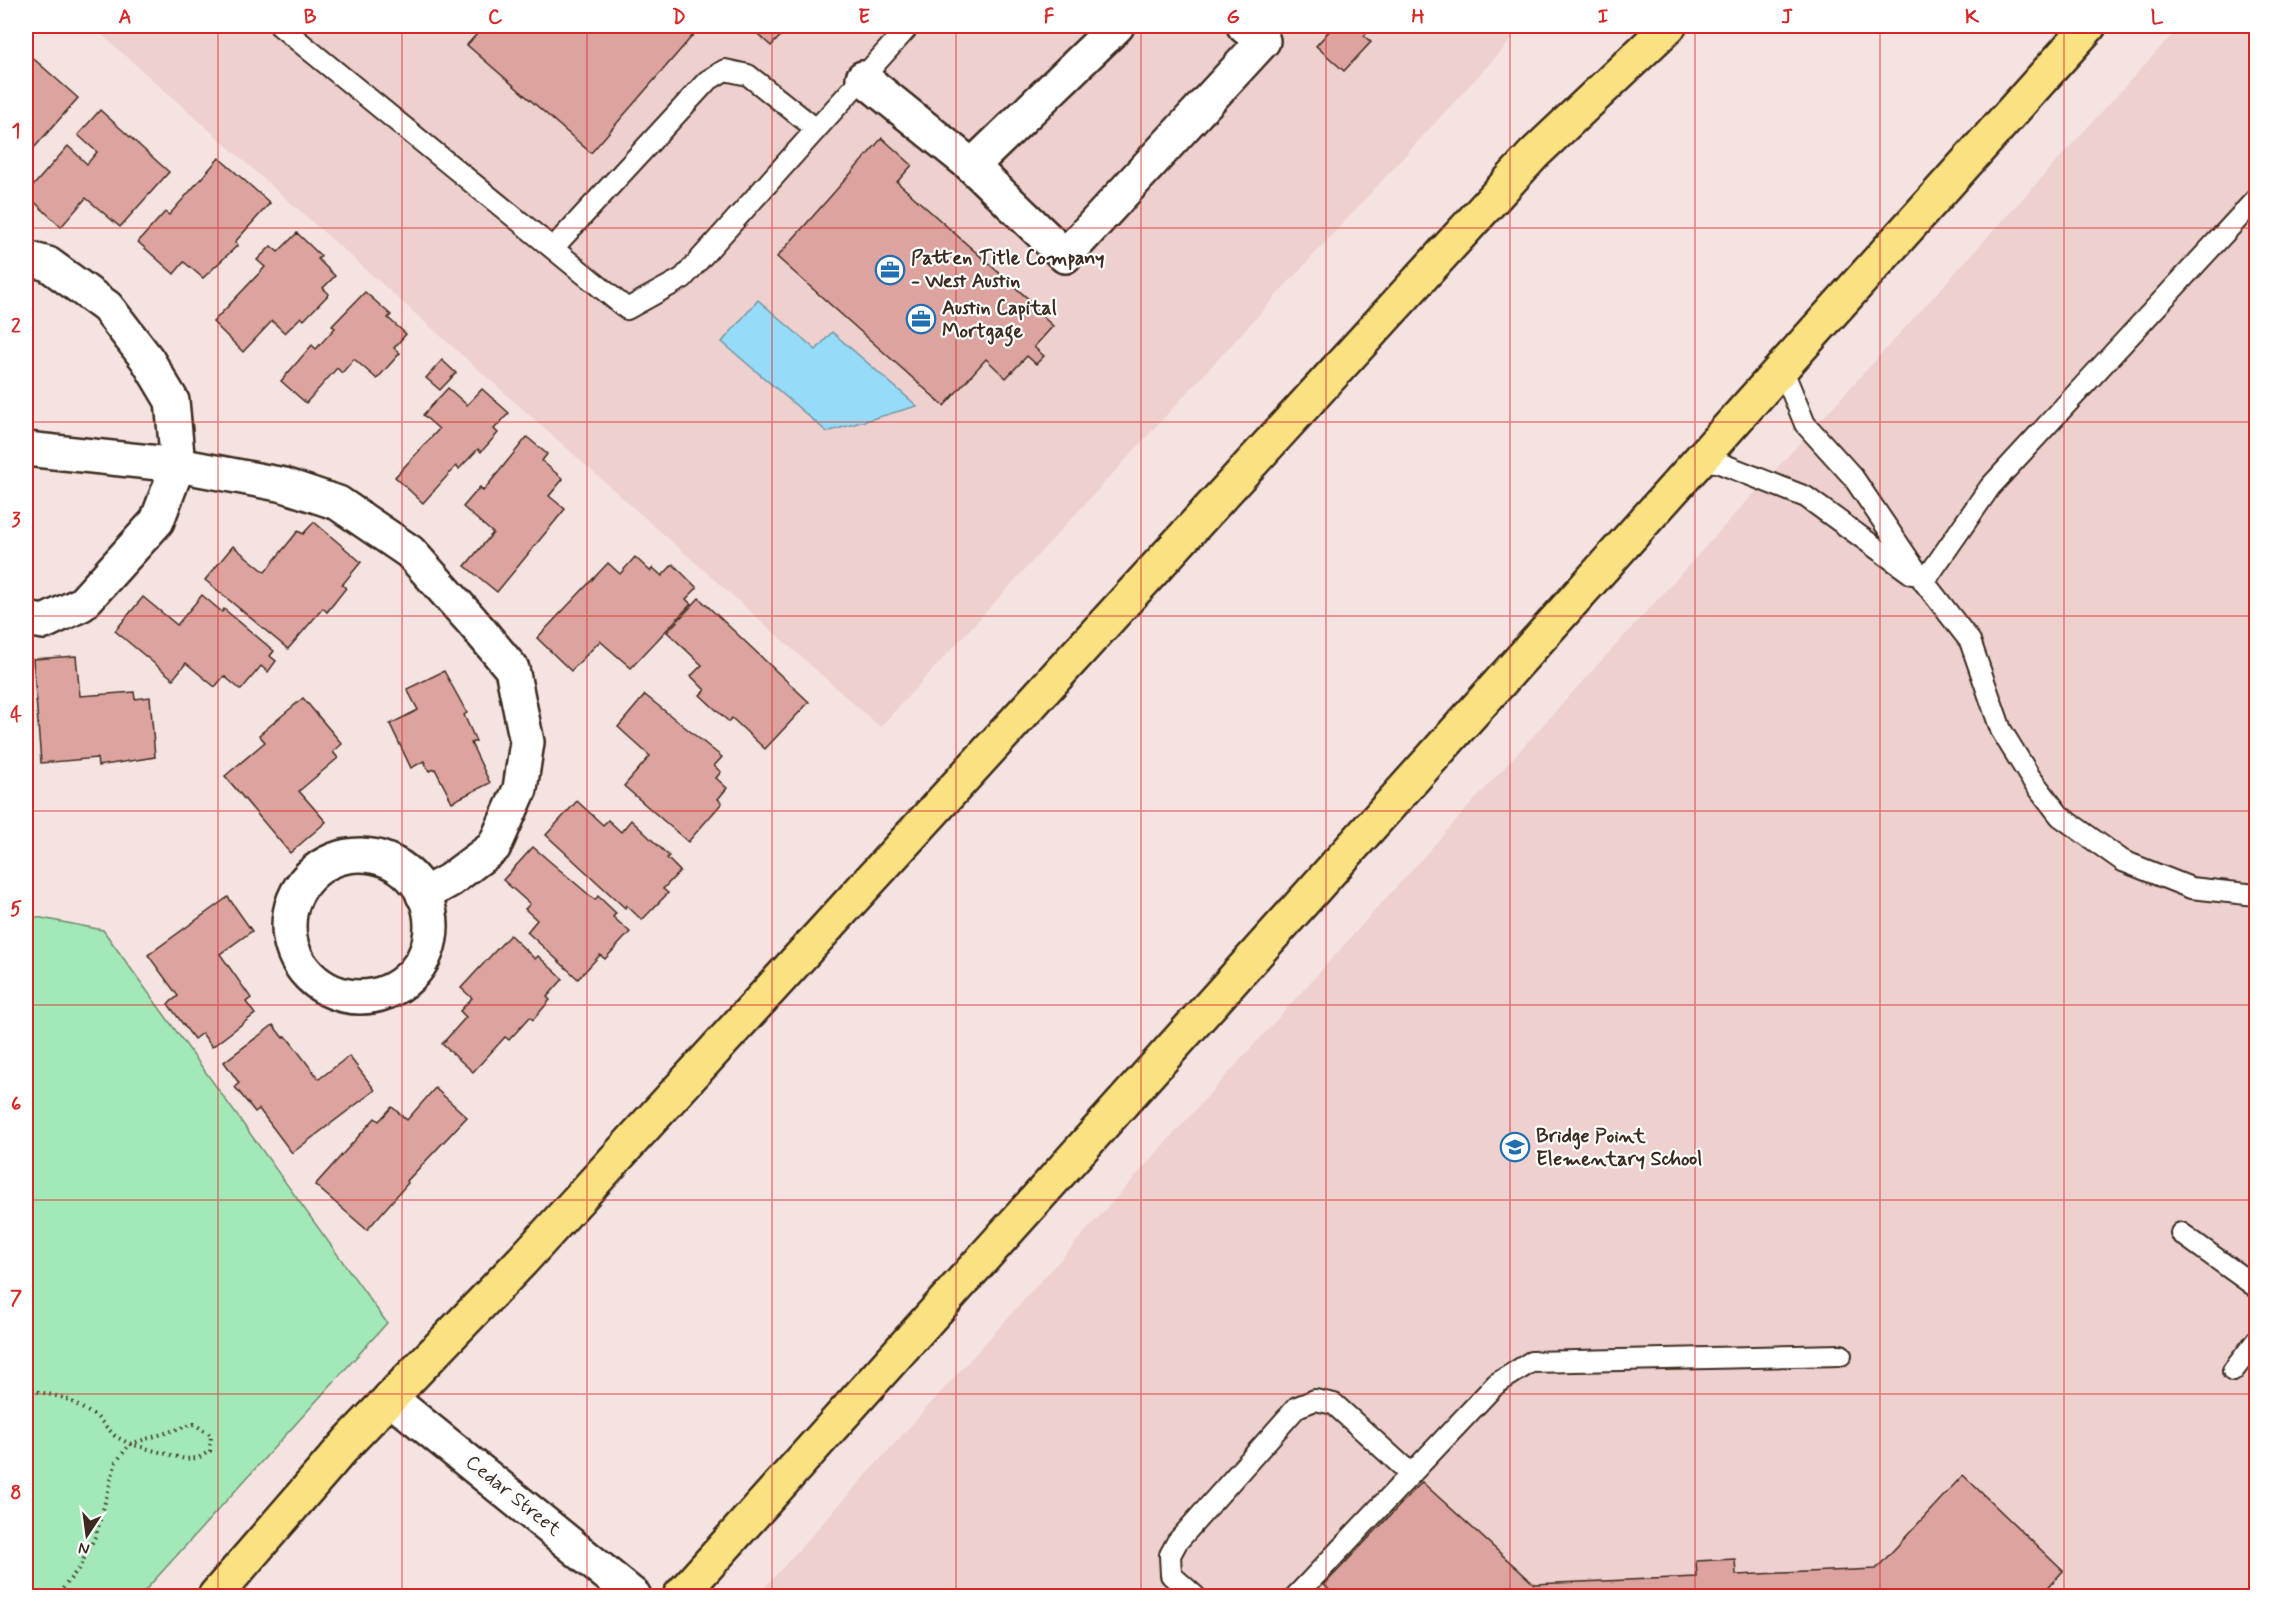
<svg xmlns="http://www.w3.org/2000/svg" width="2282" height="1622" font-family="Mynerve,sans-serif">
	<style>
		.built { fill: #eed0ce }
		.green { fill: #a2e9b7; stroke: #6e8a6a; stroke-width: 1.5 }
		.water { fill: #96dcf8; stroke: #7295a1; stroke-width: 1.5 }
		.building { fill: #dda39e; stroke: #3b2a1e; stroke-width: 1.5 }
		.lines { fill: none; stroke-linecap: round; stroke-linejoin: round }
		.service-casing { stroke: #3b2a1e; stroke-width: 24 }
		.minor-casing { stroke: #3b2a1e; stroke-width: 38 }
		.trunk-casing { stroke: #3b2a1e; stroke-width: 38 }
		.path { stroke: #3b2a1e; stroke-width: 4; stroke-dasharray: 1.5 4.5; stroke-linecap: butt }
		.service { stroke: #fff; stroke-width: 20 }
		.minor { stroke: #fff; stroke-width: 33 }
		.trunk { stroke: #fae181; stroke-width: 33 }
		.grid { fill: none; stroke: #d62828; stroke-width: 1.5; stroke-opacity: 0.55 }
		.labels { text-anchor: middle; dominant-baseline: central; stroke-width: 4.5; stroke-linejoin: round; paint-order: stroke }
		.poi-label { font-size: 20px; font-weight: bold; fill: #3b2a1e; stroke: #fff; text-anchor: start }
		.street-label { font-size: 20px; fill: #3b2a1e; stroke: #fff }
		.neatline { fill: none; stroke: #d62828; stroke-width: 2 }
		.grid-label { font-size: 20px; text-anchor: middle; font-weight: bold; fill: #d62828 }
	</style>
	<rect width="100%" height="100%" fill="#f5e3e2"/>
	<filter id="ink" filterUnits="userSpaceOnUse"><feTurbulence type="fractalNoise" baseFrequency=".0167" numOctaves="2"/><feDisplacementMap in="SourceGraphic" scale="12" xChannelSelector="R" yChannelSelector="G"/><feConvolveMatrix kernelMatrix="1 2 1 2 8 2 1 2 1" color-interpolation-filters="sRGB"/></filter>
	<g filter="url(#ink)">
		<g class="built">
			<polygon points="92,26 1524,26 880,727"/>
			<polygon points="2180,26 2256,26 2256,1596 757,1596 1481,793"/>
		</g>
		<polygon class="green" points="26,915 103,930 387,1323 140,1596 26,1596"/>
		<polygon class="water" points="758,300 816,350 832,332 917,406 827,432 722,342"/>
		<g class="building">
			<polygon points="484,26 701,26 591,153 467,45"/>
			<polygon points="749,26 790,26 771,46"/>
			<polygon points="1328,26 1373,26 1364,36 1371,42 1344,71 1316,46 1331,29"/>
			<polygon points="27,53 78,98 26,157 26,55"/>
			<polygon points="100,110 169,172 120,227 86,198 61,227 26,194 68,146 87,164 97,152 78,135"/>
			<polygon points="882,138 912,165 897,182 1034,304 1031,306 1053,326 1034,347 1044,356 1036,364 1027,356 1006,378 986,359 944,406 777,257"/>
			<polygon points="219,158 270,203 235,242 238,245 203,278 184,262 174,274 138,242 165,212 169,215"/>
			<polygon points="297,233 321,256 318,259 335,276 323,288 329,294 304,320 301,317 285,333 272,321 243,352 213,322 265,267 257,260 271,246 278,252"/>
			<polygon points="365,292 391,315 388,318 406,334 394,348 400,353 377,379 354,359 342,373 337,368 306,403 281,381 312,345 316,349 335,328 332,326"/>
			<polygon points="442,360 456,373 440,390 426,378"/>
			<polygon points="448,388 467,405 482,389 509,413 494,429 498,433 481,452 478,449 459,469 456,466 423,503 395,477 439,429 423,415"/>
			<polygon points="527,437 547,454 542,461 563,479 549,496 565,509 497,592 465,566 493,533 463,507 480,487 483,491"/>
			<polygon points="314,522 361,562 342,585 346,588 327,612 323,608 288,649 205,580 233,546 265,572 298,531 303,534"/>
			<polygon points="635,557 650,571 653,568 662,576 673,564 697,588 686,599 691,604 631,668 600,641 571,671 537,638 608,563 620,574"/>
			<polygon points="202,595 222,612 224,609 274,651 270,656 276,661 268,672 261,666 241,690 224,676 215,687 186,663 173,679 115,631 143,597 177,625"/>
			<polygon points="699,598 809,702 765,749 732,718 729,722 700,695 705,690 691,676 702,665 667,632"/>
			<polygon points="76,656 80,696 134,692 135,699 150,697 155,757 98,766 97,758 41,763 33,659"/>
			<polygon points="444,671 467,713 464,715 476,741 471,743 490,783 452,802 435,769 429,771 424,761 411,768 390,724 418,710 407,689"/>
			<polygon points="645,695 722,757 714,766 721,772 716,778 727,788 718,799 722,803 688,842 624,786 650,756 618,727"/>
			<polygon points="303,698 342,744 333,752 338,758 299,791 326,822 290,853 225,776 265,742 259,735"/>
			<polygon points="577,801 603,825 608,820 621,832 631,820 669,856 667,858 680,871 663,889 668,893 642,920 626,905 625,908 546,835"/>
			<polygon points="533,847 595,900 598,896 616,913 613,917 630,932 605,959 600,955 578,979 527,932 537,920 525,909 530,904 503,880"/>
			<polygon points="228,897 252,931 220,954 251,998 246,1002 255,1014 212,1047 202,1033 194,1039 168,1004 178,996 148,955"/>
			<polygon points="510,935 535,959 538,956 563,979 547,997 550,1000 533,1020 530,1017 509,1040 505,1037 473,1072 442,1044 466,1017 460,1011 472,998 461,988"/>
			<polygon points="273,1025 283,1038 286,1036 319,1079 349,1056 375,1090 292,1153 259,1109 255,1112 235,1087 239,1083 224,1062"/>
			<polygon points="435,1088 467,1117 407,1181 408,1183 367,1230 315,1185 375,1118 379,1121 392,1107 407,1120"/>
			<polygon points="1963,1475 2063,1571 2040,1596 1336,1596 1324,1585 1422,1482 1534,1584 1697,1577 1696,1561 1735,1559 1736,1575 1876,1569"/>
		</g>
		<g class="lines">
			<g class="service-casing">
				<g id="service">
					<polyline points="280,26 627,309 683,278 909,26"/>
					<polyline points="553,248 707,81 725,70 748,75 816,129"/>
					<polyline points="1782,368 1805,424 1853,477 1924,582 1970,641 2001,730 2030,777 2060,816 2123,861 2191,888 2256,895"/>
					<polyline points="1698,461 1717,462 1806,497 1912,574"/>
					<polyline points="1924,582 1990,487 2256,199"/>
					<polyline points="2181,1233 2256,1287"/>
					<polyline points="2233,1371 2256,1341"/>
					<polyline points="1195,1596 1171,1575 1170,1555 1177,1542 1297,1407 1315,1400 1334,1404 1411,1474"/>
					<polyline points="1296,1596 1496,1384 1531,1362 1841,1355"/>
				</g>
			</g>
			<g class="minor-casing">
				<g id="minor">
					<polyline points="863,78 972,166 1065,256 1263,41 1244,26"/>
					<polyline points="972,166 1117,26"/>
					<polyline points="26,258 48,264 107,307 147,359 172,401 178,465 157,521 82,604 44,622 26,619"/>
					<polyline points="26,449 178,465 284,485 338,503 410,552 471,620 512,669 527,742 520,789 494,847 450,880 423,895"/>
					<circle cx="360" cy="926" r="71"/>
					<polyline points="390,1398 634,1596"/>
				</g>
			</g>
			<g class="trunk-casing">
				<g id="trunk">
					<polyline points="215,1596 349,1441 522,1261 1534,154 1669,26"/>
					<polyline points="680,1596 2089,26"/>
				</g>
			</g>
			<polyline class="path" points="26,1389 65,1398 97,1417 115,1436 130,1444 185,1459 198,1458 210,1451 211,1435 194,1424 130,1444 116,1462 96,1535 79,1568 57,1596"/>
			<use href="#service" class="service"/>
			<use href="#minor" class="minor"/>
			<use href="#trunk" class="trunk"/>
		</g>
	</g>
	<path class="grid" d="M218,26V1596M402,26V1596M587,26V1596M772,26V1596M956,26V1596M1141,26V1596M1326,26V1596M1510,26V1596M1695,26V1596M1880,26V1596M2064,26V1596M26,228H2256M26,422H2256M26,616H2256M26,811H2256M26,1005H2256M26,1200H2256M26,1394H2256"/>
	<defs>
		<g id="office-ring" transform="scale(1.5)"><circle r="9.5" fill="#fff" stroke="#1f6fb2" stroke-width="1.5"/><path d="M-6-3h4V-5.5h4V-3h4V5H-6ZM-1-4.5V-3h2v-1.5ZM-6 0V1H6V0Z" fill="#1f6fb2"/></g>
		<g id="school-ring" transform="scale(1.5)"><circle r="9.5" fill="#fff" stroke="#1f6fb2" stroke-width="1.5"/><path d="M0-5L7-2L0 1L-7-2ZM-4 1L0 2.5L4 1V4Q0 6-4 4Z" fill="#1f6fb2"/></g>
	</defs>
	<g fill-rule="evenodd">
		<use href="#office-ring" x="890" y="270"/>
		<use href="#office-ring" x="921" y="319"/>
		<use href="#school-ring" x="1515" y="1147"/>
	</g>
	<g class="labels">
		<g class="poi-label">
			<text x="911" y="258">Patten Title Company<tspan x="911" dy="23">- West Austin</tspan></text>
			<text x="942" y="308">Austin Capital<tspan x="942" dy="23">Mortgage</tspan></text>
			<text x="1536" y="1136">Bridge Point<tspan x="1536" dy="23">Elementary School</tspan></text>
		</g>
		<g class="street-label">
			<text transform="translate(513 1496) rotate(39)">Cedar Street</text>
		</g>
	</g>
	<rect width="2282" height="1622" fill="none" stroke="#fff" stroke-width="66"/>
	<g transform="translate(87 1535) rotate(193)" stroke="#ffffff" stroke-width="4.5" paint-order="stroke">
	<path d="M0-4.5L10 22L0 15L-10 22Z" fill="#3b2a1e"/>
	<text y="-9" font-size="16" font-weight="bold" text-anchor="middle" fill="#3b2a1e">N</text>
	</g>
	<rect x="33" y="33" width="2216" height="1556" class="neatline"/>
	<g class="grid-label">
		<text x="125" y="23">A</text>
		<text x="310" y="23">B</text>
		<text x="495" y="23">C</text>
		<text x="679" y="23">D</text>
		<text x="864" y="23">E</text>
		<text x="1049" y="23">F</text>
		<text x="1233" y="23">G</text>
		<text x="1418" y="23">H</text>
		<text x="1603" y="23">I</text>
		<text x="1787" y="23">J</text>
		<text x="1972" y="23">K</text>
		<text x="2157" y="23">L</text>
		<text x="16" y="137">1</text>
		<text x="16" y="332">2</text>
		<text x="16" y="526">3</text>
		<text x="16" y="721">4</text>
		<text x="16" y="915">5</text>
		<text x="16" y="1110">6</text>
		<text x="16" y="1304">7</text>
		<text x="16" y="1499">8</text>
	</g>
</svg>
